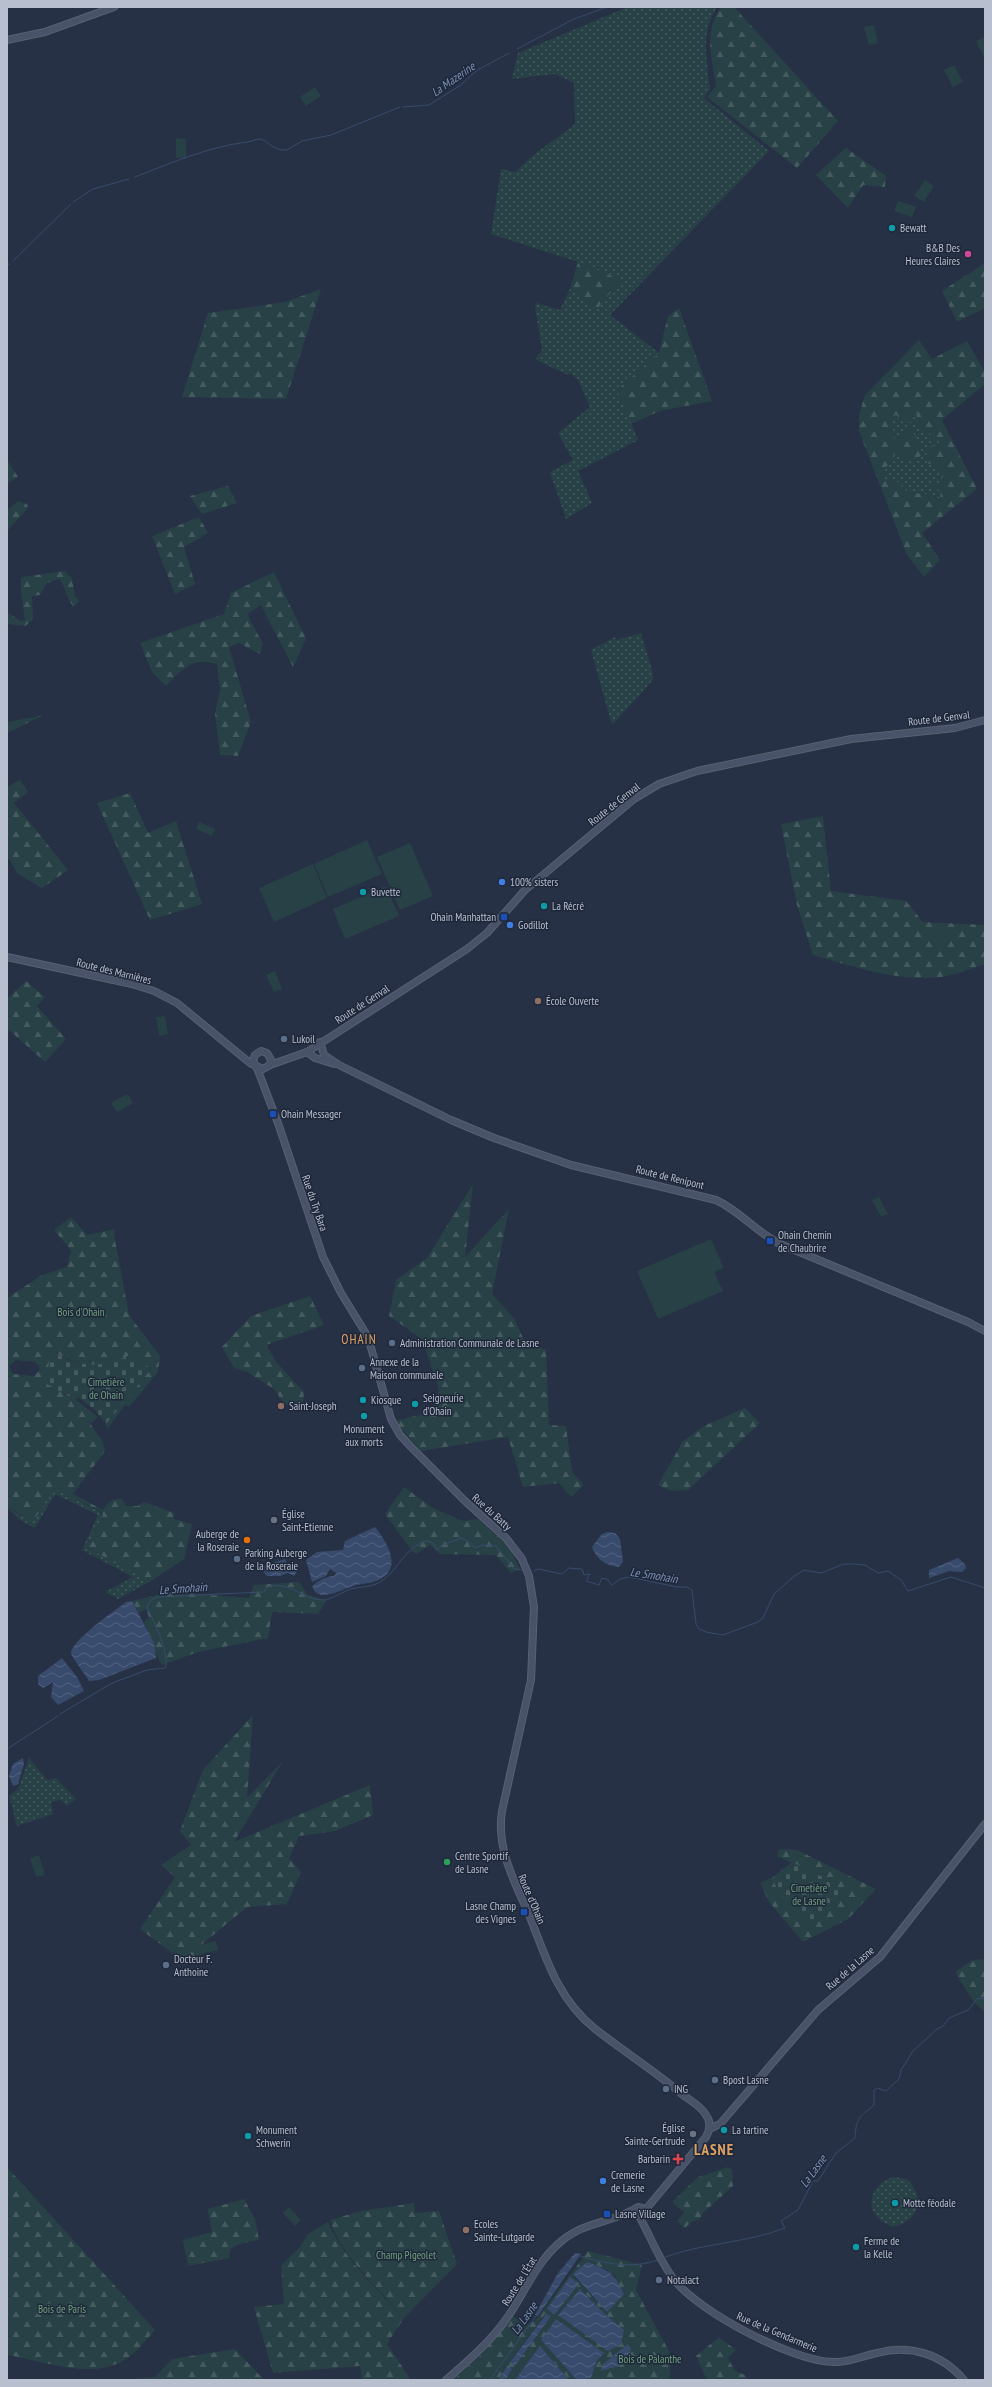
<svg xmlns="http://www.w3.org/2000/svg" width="992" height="2387" font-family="'PT Sans Narrow',sans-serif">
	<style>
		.grass { fill: url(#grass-dots) }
		.forest { fill: url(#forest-firs); fill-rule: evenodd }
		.cemetery { fill: url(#cemetery-stones) }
		.garden { fill: #284146 }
		.water { fill: url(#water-waves) }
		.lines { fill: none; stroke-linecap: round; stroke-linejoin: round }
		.stream { stroke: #384b6d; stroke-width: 1 }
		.secondary-casing { stroke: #596172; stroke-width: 8 }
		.secondary { stroke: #485268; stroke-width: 6 }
		.culture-dot { fill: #0f9aa8; stroke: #1f283a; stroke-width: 1.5 }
		.hotel-dot { fill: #d1479c; stroke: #1f283a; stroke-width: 1.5 }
		.shop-dot { fill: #3f7fe0; stroke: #1f283a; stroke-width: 1.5 }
		.transit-dot { fill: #1a4fb4; stroke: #1f283a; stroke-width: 1.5 }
		.education-dot { fill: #8d6e63; stroke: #1f283a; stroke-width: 1.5 }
		.service-dot { fill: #5c6f8a; stroke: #1f283a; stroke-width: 1.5 }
		.worship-dot { fill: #6b7280; stroke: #1f283a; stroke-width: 1.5 }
		.food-dot { fill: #e8710a; stroke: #1f283a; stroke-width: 1.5 }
		.leisure-dot { fill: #2e9e5b; stroke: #1f283a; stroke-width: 1.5 }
		.health-dot { fill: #e0444e; stroke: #1f283a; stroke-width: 1.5 }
		.labels { text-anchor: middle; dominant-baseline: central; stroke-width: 3; stroke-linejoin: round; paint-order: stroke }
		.poi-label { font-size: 11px; fill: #b8bfce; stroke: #1f283a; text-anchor: start }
		.street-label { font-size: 11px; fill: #b8bfce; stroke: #1f283a }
		.park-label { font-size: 11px; fill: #6ea07d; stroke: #1f283a }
		.water-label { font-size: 12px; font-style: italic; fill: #7d92b7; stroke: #1f283a }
		.quarter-label { font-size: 13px; letter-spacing: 1px; fill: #dda164; stroke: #1f283a }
		.district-label { font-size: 15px; font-weight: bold; letter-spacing: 1px; fill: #dda164; stroke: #1f283a }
	</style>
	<defs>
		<pattern id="grass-dots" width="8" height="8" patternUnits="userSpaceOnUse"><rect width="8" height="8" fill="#284146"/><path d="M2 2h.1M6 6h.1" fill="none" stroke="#455b60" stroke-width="1.8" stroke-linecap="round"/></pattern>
		<pattern id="forest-firs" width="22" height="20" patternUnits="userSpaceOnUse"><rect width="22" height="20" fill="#284146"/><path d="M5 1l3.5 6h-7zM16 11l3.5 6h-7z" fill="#455b60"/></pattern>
		<pattern id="cemetery-stones" width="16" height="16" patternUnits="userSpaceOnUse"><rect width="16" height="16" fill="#284146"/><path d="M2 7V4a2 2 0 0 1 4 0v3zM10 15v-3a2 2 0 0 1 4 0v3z" fill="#455b60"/></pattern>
		<pattern id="water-waves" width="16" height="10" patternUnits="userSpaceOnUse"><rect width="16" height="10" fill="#384b6d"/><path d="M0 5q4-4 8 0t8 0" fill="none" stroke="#536381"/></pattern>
	</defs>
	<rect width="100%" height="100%" fill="#263145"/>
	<g class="grass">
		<path d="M628,7H717C700,32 707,61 710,89L704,98L769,151L610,315L659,353L617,390L638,440L578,471L592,503L566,519L550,472L573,460L558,433L590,407L578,380L571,373L568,375L535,359L542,350L535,306L536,303L560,310L570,289L597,309L621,280L578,262L491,234L501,169L516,172C535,151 555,141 575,124L574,83L555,74L512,79L518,53Z"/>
		<polygon points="916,411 930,433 938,438 942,447 934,464 942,473 942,484 932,490 941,490 941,500 931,495 907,492 898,482 885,481 882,469 893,462 896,449 900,452 905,436 894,439 891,434 890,418 896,415 899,419"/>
		<polygon points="641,633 652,670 653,680 612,725 591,650 615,637 616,640"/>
		<polygon points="54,1488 102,1513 103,1515 87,1548 151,1581 118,1599 105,1592 133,1577 82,1550 98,1515 55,1494 35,1528 20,1520 7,1508 7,1505 20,1516"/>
		<polygon points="29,1758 47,1780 56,1778 76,1799 67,1806 61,1800 51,1802 53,1814 17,1826 9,1796 18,1789"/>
		<path d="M893,2177L907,2179C926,2199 920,2219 894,2227C890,2225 883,2223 879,2219C863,2204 875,2182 893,2177Z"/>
	</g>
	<g class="forest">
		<path d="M721,7H734L838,121L797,168L707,97L716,86C712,57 703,33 721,7Z"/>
		<polygon points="846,148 886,176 885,187 863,185 848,208 816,175"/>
		<polygon points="578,262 621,280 597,309 570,289"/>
		<polygon points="985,263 985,308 957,322 942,291"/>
		<polygon points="321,289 286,399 182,397 208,313 285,302"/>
		<polygon points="679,308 712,401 660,411 631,424 617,390 659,353 668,316"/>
		<path d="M919,340L932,359L967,341L985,372V384L942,420L977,489L922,533L940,560L924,577L907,555L859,431V415L865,395ZM916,411L918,426L926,433H930L931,440L938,438L941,446H932L927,449L926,457L929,464H934L942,473V484L934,483L932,490H941L940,500L931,495L907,492L898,482L885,481L883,469L893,462L896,449L900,452L903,459L910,460L921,456L920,443L910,428L906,431L905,436L895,439L891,434L890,418L896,415L905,422H913L910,413Z"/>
		<polygon points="7,460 18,477 7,484"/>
		<polygon points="228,486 237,503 202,514 190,496"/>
		<polygon points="18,501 27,504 28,508 7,531 7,507 8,509"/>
		<polygon points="199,517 208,533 184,547 195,584 175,594 152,536"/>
		<path d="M65,571L72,579L75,596L79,601L76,605L73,606C66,598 65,584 59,579L47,583L40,595L32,596L33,620L25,626L7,624V612L21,621L25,620L21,592V577Z"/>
		<path d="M274,572L306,639L293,667L261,605L247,614L263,644L260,654L239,643L229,647L251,722L238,756L220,755L215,713L220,690L217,664C192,657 182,669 166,686L152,672L140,643L224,614L231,593Z"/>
		<polygon points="42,716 7,733 7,722"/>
		<polygon points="20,780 28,792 14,803 68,870 42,888 18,874 7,856 7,787"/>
		<polygon points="130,793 148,833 176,821 202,904 150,920 97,803"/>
		<path d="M823,816L831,891L906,901L923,922L985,925V964C973,968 960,973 947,976C903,984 855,967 813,955L797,905L781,824Z"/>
		<polygon points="26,981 45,997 37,1006 66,1039 45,1062 9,1030 7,1032 7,999"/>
		<polygon points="473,1184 465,1257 509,1209 492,1294 514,1318 523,1338 546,1350 549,1425 566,1426 572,1472 584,1485 571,1497 559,1483 523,1487 508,1437 421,1451 395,1421 431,1412 439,1390 422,1339 389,1316 396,1280 427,1258"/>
		<path d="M71,1217L87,1235L115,1229L114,1235L129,1315L160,1356L158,1372L129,1407L125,1405L108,1428L105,1425L151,1369L132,1355C103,1368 85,1369 56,1353L62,1393L76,1400L98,1417L91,1423V1425L102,1440L105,1451L73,1494L103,1510C108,1501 112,1499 122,1499L126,1506H138L144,1502L175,1513L173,1519L192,1524L184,1559L151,1581L87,1548L103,1515L102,1512L54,1488L32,1523L7,1505V1298L42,1275L67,1267L71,1250L54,1230ZM16,1360L35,1362L39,1366V1371L33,1376L13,1374L9,1366Z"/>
		<polygon points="310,1296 324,1325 266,1345 277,1363 304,1392 302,1410 283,1403 274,1389 247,1372 234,1368 222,1347 251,1316"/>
		<polygon points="745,1408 760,1423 688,1490 672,1491 658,1485 683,1441 706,1425"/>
		<polygon points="404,1487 433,1508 463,1521 478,1519 509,1546 520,1569 511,1573 496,1555 440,1554 430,1545 416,1554 412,1551 385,1514"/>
		<path d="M299,1582L308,1595L327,1600L318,1614L272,1612L268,1638L198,1652L162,1665C154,1652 151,1636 144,1622L149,1617L146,1609L139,1613L132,1601L169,1592L249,1598L254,1585Z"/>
		<polygon points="253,1715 247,1798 283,1761 234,1842 370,1785 373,1815 335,1831 299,1836 289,1858 301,1872 287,1904 247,1907 201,1945 200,1958 184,1965 182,1960 140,1929 175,1877 161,1865 191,1845 180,1831 203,1770"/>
		<polygon points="779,1849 797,1850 876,1889 848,1919 803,1942 769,1902 760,1883 773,1877 777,1890 833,1882 777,1856"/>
		<polygon points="985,1959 985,2012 973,2001 955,1972 973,1960"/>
		<path d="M7,2167L155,2330C145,2341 135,2355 121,2362C88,2379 42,2361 8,2355Z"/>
		<polygon points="728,2167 732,2170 733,2186 702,2214 700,2219 691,2222 685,2228 677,2221 684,2212 675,2205 673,2201 698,2177"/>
		<polygon points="244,2199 255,2219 259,2240 239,2244 230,2249 229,2258 188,2266 183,2240 212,2232 208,2209"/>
		<path d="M414,2203L415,2213L439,2211L457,2264L404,2318C380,2290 341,2256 330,2220L361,2211Z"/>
		<path d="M328,2222C344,2259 377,2289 404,2318L387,2344L411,2380H362L360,2366L273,2373L254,2307L284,2304L281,2266L300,2247L308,2234Z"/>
		<path d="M588,2251L642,2265L636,2290L670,2353V2380H581L591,2378L597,2360L541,2340L577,2380H569L540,2346L515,2380H505L512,2369L508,2365L498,2380H453L481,2355L511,2316L528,2324L535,2321ZM587,2262L606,2269L616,2277L595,2300L573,2275ZM579,2284L554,2314L547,2310ZM581,2289L606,2315L624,2330L558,2315ZM545,2314L551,2316L515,2366L510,2361Z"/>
		<polygon points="719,2337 736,2350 728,2358 735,2371 745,2375 748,2380 707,2380 696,2356"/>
		<polygon points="235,2349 264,2380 124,2380 155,2377 172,2359"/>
	</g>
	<g class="cemetery">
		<path d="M51,1353C59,1353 63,1358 71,1361C94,1368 111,1364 132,1354L151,1369L106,1424L94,1409L78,1397L76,1400L45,1383Z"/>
		<polygon points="792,1862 833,1882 844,1894 807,1924 777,1890 773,1877"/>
	</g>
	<g class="garden">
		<polygon points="874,25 878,43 869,45 864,27"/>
		<polygon points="985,37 985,58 984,58 976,41"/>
		<polygon points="954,65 963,82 953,87 944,70"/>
		<polygon points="315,87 321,96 306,106 300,97"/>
		<polygon points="176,138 186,139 186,158 176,158"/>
		<polygon points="925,180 934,186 924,202 914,196"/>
		<polygon points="898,201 916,207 912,217 894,211"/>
		<polygon points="199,822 215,829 212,836 196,829"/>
		<polygon points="367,840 382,874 328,897 314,864"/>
		<polygon points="410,843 433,896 400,910 377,857"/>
		<polygon points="313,864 327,898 274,922 259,888"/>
		<polygon points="386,886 399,916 345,939 333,909"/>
		<polygon points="944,928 944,947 934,947 934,929"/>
		<polygon points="275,971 282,989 274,992 266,975"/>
		<polygon points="165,1016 168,1034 159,1036 156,1017"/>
		<polygon points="127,1094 133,1103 117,1112 111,1103"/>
		<polygon points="879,1197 888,1214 881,1217 872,1200"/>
		<polygon points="711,1239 724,1268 714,1272 723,1291 658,1319 637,1271"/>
		<polygon points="39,1855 45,1875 36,1877 30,1858"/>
		<polygon points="216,1941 218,1950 200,1955 197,1946"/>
		<polygon points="289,2207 301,2220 295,2226 283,2213"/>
	</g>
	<g class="water">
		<path d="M375,1527C391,1547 405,1575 369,1583C364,1584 358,1584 353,1586C344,1589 331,1596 321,1595C317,1594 314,1591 312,1587C316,1581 327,1576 334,1576L336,1573L330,1569L326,1576L312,1582L306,1560L317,1552L343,1550L345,1541Z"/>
		<path d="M608,1532L615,1533L620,1539L623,1562L619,1567C606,1566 596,1559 592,1547L602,1534Z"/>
		<polygon points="958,1558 965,1564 966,1568 962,1572 949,1571 929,1578 929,1570"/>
		<polygon points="285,1559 287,1563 291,1564 292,1568 298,1570 294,1576 288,1573 279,1576 267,1576 262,1570 264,1566"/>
		<path d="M132,1601L154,1643L156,1658L99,1680L89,1681C86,1675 70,1656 71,1652C75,1638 114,1611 126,1602Z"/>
		<polygon points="62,1658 77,1677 84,1691 58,1705 51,1697 53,1682 43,1688 38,1684 38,1676"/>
		<polygon points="23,1758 24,1764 18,1784 13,1786 9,1776 13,1764"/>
		<polygon points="575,2253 581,2254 538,2316 535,2315 558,2273"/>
		<path d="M587,2262C609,2270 614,2273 624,2294L607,2312L573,2274Z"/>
		<polygon points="570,2277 579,2284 554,2315 547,2309"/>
		<polygon points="580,2289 606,2315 624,2330 621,2344 608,2351 558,2315"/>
		<polygon points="546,2314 551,2316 515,2366 510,2362"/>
		<polygon points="556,2319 604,2353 597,2360 591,2378 577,2380 541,2340"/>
		<path d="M628,2344L631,2349C626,2366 618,2366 601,2371L602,2365Z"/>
		<polygon points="540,2346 569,2380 515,2380"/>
		<polygon points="508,2365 512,2369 505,2380 498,2380"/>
	</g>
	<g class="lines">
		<g class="stream">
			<polyline points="517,49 574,19 607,7"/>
			<polyline points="403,107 429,105 461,85 476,71 509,53"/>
			<path d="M135,177C171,163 208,147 247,142C251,142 255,139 259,139C269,140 272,151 287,150L302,141L331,135L400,107"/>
			<polyline points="73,202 93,189 129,179"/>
			<polyline points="13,261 71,204"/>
			<polyline points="7,265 9,264"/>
			<polyline points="534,1571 538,1569 562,1574 569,1568 582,1569 584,1575 590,1574 586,1581 599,1585 602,1578 607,1579 612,1585 620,1579 629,1577 677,1587 687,1587 692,1590 696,1624 699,1629 706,1632 723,1635 758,1622 763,1618 774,1594 793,1577 804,1570 821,1573 844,1564 853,1564 865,1565 878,1573 888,1571 901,1580 908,1591 951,1577 985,1588"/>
			<path d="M264,1592L268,1586C294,1583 299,1597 320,1600C332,1601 343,1590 355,1588C362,1587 368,1587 376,1584C396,1576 405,1545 427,1541L433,1543L437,1550L442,1545L462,1538L470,1543L475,1548L482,1545L496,1546L514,1569L522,1570"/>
			<path d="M60,1714L112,1683L147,1670L165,1668C171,1655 153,1620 147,1607L151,1600L157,1597L262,1592"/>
			<polyline points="7,1749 58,1716"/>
			<path d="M580,2256C607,2264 631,2269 658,2260"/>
			<path d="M665,2257C704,2243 746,2243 785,2228L781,2221L798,2210L813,2181H818L836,2153L855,2138C856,2117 860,2117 874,2105V2090L878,2088L886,2091L899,2079L901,2070L913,2051L937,2029L943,2026L949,2018L968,2010L978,1998L985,1999"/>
			<polyline points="490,2380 536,2316"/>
		</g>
		<g class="secondary-casing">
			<g id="secondary">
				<polyline points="7,40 45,32 114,7"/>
				<polyline points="7,957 132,984 154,991 177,1003 250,1063 263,1069 270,1065 271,1060 267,1053 261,1051 255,1055 253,1060 256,1067"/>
				<path d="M320,1042L324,1055L339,1065L451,1120L494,1138L571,1165L716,1200C740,1211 756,1232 780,1244L968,1322L985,1331"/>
				<polyline points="307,1052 315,1058 334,1064"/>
				<polyline points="270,1065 307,1052 467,949 487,933 525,890 634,799 659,784 697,771 851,739 955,728 985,720"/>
				<path d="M257,1068L279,1126L323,1257L341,1293L368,1337L391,1419L400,1435L411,1447L465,1501L506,1538L522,1559L529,1576L534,1607L531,1680L502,1811C496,1850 515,1882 530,1917C546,1958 558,1999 594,2028C623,2051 655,2071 683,2095C691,2101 701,2106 706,2115C711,2122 710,2130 706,2137L642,2214L624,2215"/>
				<polyline points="709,2129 720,2124 818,2010 880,1957 985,1824"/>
				<path d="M639,2216C651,2237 660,2263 676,2282C702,2313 792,2361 833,2362C848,2363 862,2356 877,2353C910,2344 942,2354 964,2380"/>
				<path d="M446,2380C468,2361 490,2342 507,2318C524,2294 535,2265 557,2245C583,2220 612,2224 638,2207L642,2208"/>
			</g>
		</g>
		<use href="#secondary" class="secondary"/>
	</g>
	<g class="culture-dot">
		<circle cx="892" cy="228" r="4"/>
		<circle cx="363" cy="892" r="4"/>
		<circle cx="544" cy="906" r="4"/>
		<circle cx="363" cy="1400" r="4"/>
		<circle cx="415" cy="1404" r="4"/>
		<circle cx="364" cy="1416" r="4"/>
		<circle cx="724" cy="2130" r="4"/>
		<circle cx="248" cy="2136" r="4"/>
		<circle cx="895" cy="2203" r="4"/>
		<circle cx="856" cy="2247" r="4"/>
	</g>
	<circle class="hotel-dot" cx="968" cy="254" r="4"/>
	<g class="shop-dot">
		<circle cx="502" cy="882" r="4"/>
		<circle cx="510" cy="925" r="4"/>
		<circle cx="603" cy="2181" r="4"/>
	</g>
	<g class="transit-dot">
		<rect x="500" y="913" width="8" height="8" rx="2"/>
		<rect x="269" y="1110" width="8" height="8" rx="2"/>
		<rect x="766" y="1237" width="8" height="8" rx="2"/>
		<rect x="520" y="1908" width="8" height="8" rx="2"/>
		<rect x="603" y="2210" width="8" height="8" rx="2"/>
	</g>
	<g class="education-dot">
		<circle cx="538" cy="1001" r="4"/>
		<circle cx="281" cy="1406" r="4"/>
		<circle cx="466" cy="2230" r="4"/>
	</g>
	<g class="service-dot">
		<circle cx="284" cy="1039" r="4"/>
		<circle cx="392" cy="1343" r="4"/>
		<circle cx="362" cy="1368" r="4"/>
		<circle cx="237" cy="1559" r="4"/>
		<circle cx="166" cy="1965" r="4"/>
		<circle cx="715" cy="2080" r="4"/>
		<circle cx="666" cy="2089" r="4"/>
		<circle cx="659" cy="2280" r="4"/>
	</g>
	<g class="worship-dot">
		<circle cx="274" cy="1520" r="4"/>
		<circle cx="693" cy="2134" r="4"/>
	</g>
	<circle class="food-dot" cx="247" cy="1540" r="4"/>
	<circle class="leisure-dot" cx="447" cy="1862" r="4"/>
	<path class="health-dot" d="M676 2153h4v4h4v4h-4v4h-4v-4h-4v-4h4z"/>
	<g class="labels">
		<g class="poi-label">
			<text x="900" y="228">Bewatt</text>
			<text x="960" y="248" text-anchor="end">B&amp;B Des<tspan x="960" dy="13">Heures Claires</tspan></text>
			<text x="510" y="882">100% sisters</text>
			<text x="371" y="892">Buvette</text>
			<text x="552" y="906">La Récré</text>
			<text x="496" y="917" text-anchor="end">Ohain Manhattan</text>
			<text x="518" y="925">Godillot</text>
			<text x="546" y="1001">École Ouverte</text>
			<text x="292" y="1039">Lukoil</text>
			<text x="281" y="1114">Ohain Messager</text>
			<text x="778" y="1235">Ohain Chemin<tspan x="778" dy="13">de Chaubrire</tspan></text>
			<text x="400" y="1343">Administration Communale de Lasne</text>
			<text x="370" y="1362">Annexe de la<tspan x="370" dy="13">Maison communale</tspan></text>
			<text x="423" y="1398">Seigneurie<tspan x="423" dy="13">d’Ohain</tspan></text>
			<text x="371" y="1400">Kiosque</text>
			<text x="289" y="1406">Saint-Joseph</text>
			<text x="364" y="1429" text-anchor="middle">Monument<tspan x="364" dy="13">aux morts</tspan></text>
			<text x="282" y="1514">Église<tspan x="282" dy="13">Saint-Etienne</tspan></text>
			<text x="239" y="1534" text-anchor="end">Auberge de<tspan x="239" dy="13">la Roseraie</tspan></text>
			<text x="245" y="1553">Parking Auberge<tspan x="245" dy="13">de la Roseraie</tspan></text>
			<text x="455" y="1856">Centre Sportif<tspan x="455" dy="13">de Lasne</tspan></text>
			<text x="516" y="1906" text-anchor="end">Lasne Champ<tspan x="516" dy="13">des Vignes</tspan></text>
			<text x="174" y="1959">Docteur F.<tspan x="174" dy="13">Anthoine</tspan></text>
			<text x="723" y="2080">Bpost Lasne</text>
			<text x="674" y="2089">ING</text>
			<text x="685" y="2128" text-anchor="end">Église<tspan x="685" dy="13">Sainte-Gertrude</tspan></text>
			<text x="256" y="2130">Monument<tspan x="256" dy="13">Schwerin</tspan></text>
			<text x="732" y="2130">La tartine</text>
			<text x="670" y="2159" text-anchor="end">Barbarin</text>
			<text x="611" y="2175">Cremerie<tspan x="611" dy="13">de Lasne</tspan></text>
			<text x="903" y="2203">Motte féodale</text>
			<text x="615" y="2214">Lasne Village</text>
			<text x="474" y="2224">Ecoles<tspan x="474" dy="13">Sainte-Lutgarde</tspan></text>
			<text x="864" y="2241">Ferme de<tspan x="864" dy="13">la Kelle</tspan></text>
			<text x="667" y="2280">Notalact</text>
		</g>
		<g class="street-label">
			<text transform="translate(939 718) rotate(-7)">Route de Genval</text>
			<text transform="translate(614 804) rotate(-38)">Route de Genval</text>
			<text transform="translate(114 971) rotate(14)">Route des Marnières</text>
			<text transform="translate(362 1004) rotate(-33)">Route de Genval</text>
			<text transform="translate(670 1177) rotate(14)">Route de Renipont</text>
			<text transform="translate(315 1203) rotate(71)">Rue du Try Bara</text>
			<text transform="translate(492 1512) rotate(42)">Rue du Batty</text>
			<text transform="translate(532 1899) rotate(67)">Route d'Ohain</text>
			<text transform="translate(850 1968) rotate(-41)">Rue de la Lasne</text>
			<text transform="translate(519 2281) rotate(-58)">Route de l'État</text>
			<text transform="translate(777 2332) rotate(23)">Rue de la Gendarmerie</text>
		</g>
		<g class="park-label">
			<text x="81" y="1312">Bois d'Ohain</text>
			<text x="106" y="1382">Cimetière<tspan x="106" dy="13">de Ohain</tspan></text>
			<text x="809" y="1888">Cimetière<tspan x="809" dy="13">de Lasne</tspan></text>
			<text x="406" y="2255">Champ Pigeolet</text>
			<text x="62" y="2309">Bois de Paris</text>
			<text x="650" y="2359">Bois de Palanthe</text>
		</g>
		<g class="water-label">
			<text transform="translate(453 79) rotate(-35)">La Mazerine</text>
			<text transform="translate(654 1575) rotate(9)">Le Smohain</text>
			<text transform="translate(183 1588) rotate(-4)">Le Smohain</text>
			<text transform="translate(813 2171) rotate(-54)">La Lasne</text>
			<text transform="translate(524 2318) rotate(-55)">La Lasne</text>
		</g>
		<g class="quarter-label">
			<text x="359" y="1339">OHAIN</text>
		</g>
		<g class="district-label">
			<text x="714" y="2149">LASNE</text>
		</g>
	</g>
	<rect width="992" height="2387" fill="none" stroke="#b8bfce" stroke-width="16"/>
</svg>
